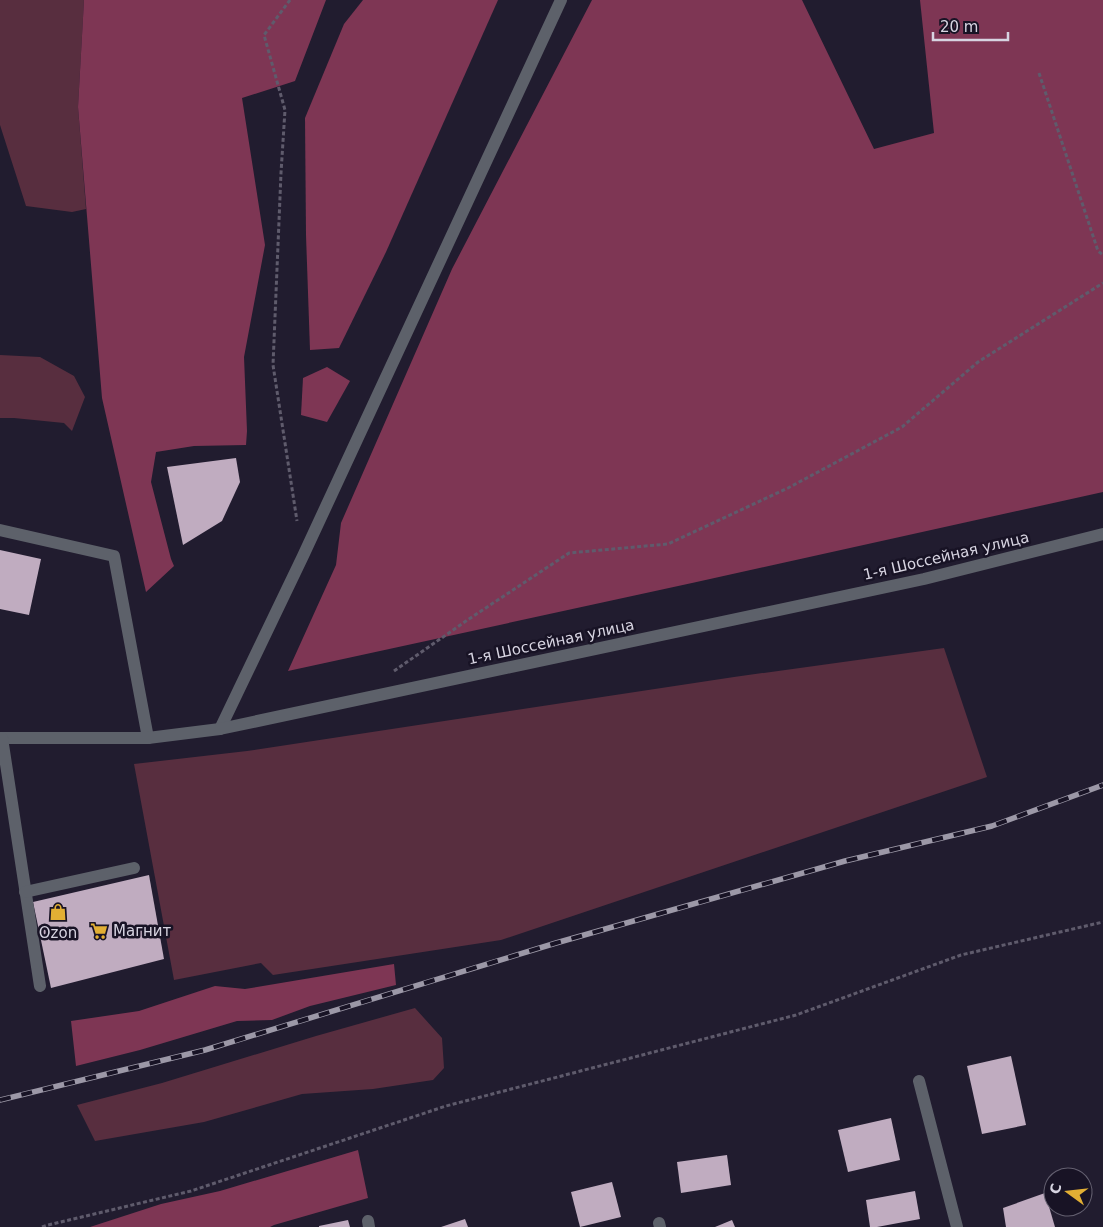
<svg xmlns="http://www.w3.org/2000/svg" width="1103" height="1227" font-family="'DejaVu Sans',sans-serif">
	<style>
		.green { fill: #582e3f }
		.forest { fill: #7e3654 }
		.building { fill: #c0acc0 }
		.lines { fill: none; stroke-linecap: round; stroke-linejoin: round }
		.path { stroke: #5f5b6c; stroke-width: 3; stroke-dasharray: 4 2.5; stroke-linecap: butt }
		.minor { stroke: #5d616a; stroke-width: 12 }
		.rail-casing { stroke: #9c98a7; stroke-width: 5.5 }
		.rail { stroke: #181325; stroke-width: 4; stroke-dasharray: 11; stroke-linecap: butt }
		.labels { text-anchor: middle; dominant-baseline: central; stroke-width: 5; stroke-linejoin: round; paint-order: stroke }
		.street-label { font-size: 15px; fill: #d7d4e1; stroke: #181325 }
		.poi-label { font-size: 15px; fill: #d7d4e1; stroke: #181325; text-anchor: start }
	</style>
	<rect width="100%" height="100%" fill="#211c2f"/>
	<g class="green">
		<polygon points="0,0 84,0 78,107 86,209 72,212 26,206 0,125"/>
		<polygon points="0,355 40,357 74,376 85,397 72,431 64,423 14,418 0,418"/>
		<polygon points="944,648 987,777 501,940 273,975 261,963 174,980 134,764 247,751 734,677"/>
		<polygon points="415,1008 442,1038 444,1068 433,1080 373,1089 302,1094 204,1122 95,1141 77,1105 162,1083 316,1036"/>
	</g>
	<g class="forest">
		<polygon points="84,0 326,0 295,81 242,98 265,245 244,357 247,431 246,445 194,446 156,452 151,482 171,559 174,566 146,592 102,398 78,107"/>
		<polygon points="363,0 498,0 386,252 339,348 310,350 306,235 305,118 344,24"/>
		<polygon points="592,0 802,0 874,149 934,133 920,0 1103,0 1103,492 692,583 288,671 336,565 341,523 452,269"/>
		<polygon points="327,367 350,381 327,422 301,415 303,378"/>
		<polygon points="394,964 396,985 310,1006 272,1020 237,1021 140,1050 76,1066 71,1021 139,1011 215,986 245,989"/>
		<polygon points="358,1150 368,1198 274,1225 270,1227 90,1227 161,1204 220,1191"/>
	</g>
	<g class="building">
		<polygon points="236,458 240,482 222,521 183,545 167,467"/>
		<polygon points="0,550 41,559 29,615 0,609"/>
		<polygon points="149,875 164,959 51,988 33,902"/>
		<polygon points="1011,1056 1026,1125 982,1134 967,1066"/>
		<polygon points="891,1118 900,1160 848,1172 838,1130"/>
		<polygon points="727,1155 731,1185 681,1193 677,1162"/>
		<polygon points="612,1182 621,1217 580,1227 571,1192"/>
		<polygon points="915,1191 920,1219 877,1227 870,1227 866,1200"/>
		<polygon points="1045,1193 1055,1227 1006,1227 1003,1208"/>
		<polygon points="465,1219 468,1227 441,1227"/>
		<polygon points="348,1220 350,1227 319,1227 319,1226"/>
		<polygon points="732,1220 735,1227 715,1227"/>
	</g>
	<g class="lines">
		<g class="path">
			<polyline points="290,0 264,35 285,110 281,173 273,365 297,521"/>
			<polyline points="1039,73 1098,251 1103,255"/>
			<polyline points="394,671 469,619 569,553 668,544 788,488 902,427 978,362 1103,283"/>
			<polyline points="42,1227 48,1225 191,1191 446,1106 796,1015 961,955 1103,922"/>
		</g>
		<g class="minor">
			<polyline points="0,530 114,556 148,738"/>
			<polyline points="220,729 303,556 561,0"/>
			<polyline points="0,738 148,738 220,729 924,579 1103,534"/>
			<polyline points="2,738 40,986"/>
			<polyline points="25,892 134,868"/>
			<polyline points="919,1081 957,1227"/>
			<polyline points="368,1221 369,1227"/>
			<polyline points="659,1223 660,1227"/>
		</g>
		<g class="rail-casing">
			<polyline id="rail" points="0,1100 205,1050 556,943 845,861 992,826 1103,785"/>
		</g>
		<use href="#rail" class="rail"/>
	</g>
	<defs>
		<g id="shop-bare" transform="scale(1.35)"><path d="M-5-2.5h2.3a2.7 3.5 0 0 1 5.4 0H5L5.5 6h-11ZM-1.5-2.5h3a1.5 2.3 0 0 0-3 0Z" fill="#e2af34" stroke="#181325" stroke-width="2.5" paint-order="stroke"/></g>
		<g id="supermarket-bare" transform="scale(1.35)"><path d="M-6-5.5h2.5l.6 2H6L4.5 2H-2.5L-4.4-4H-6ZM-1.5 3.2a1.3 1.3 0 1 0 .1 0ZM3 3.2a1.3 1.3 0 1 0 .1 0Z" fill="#e2af34" stroke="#181325" stroke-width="2.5" paint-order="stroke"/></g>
	</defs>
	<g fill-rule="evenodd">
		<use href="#shop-bare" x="58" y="912"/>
		<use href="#supermarket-bare" x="99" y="931"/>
	</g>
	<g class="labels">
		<g class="street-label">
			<text transform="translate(946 556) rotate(-13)">1-я Шоссейная улица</text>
			<text transform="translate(551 642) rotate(-12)">1-я Шоссейная улица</text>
		</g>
		<g class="poi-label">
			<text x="113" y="931">Магнит</text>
			<text x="58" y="933" text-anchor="middle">Ozon</text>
		</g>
	</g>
	<g transform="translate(1068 1192) rotate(285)"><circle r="24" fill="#181325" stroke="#646070"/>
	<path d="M0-4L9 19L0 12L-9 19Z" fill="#e2af34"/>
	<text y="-8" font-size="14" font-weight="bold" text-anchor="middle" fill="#d7d4e1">С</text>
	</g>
	<path d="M933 32v8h75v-8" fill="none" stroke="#d7d4e1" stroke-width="2.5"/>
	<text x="940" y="32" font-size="15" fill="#d7d4e1" stroke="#181325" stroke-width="4" paint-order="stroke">20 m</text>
</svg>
